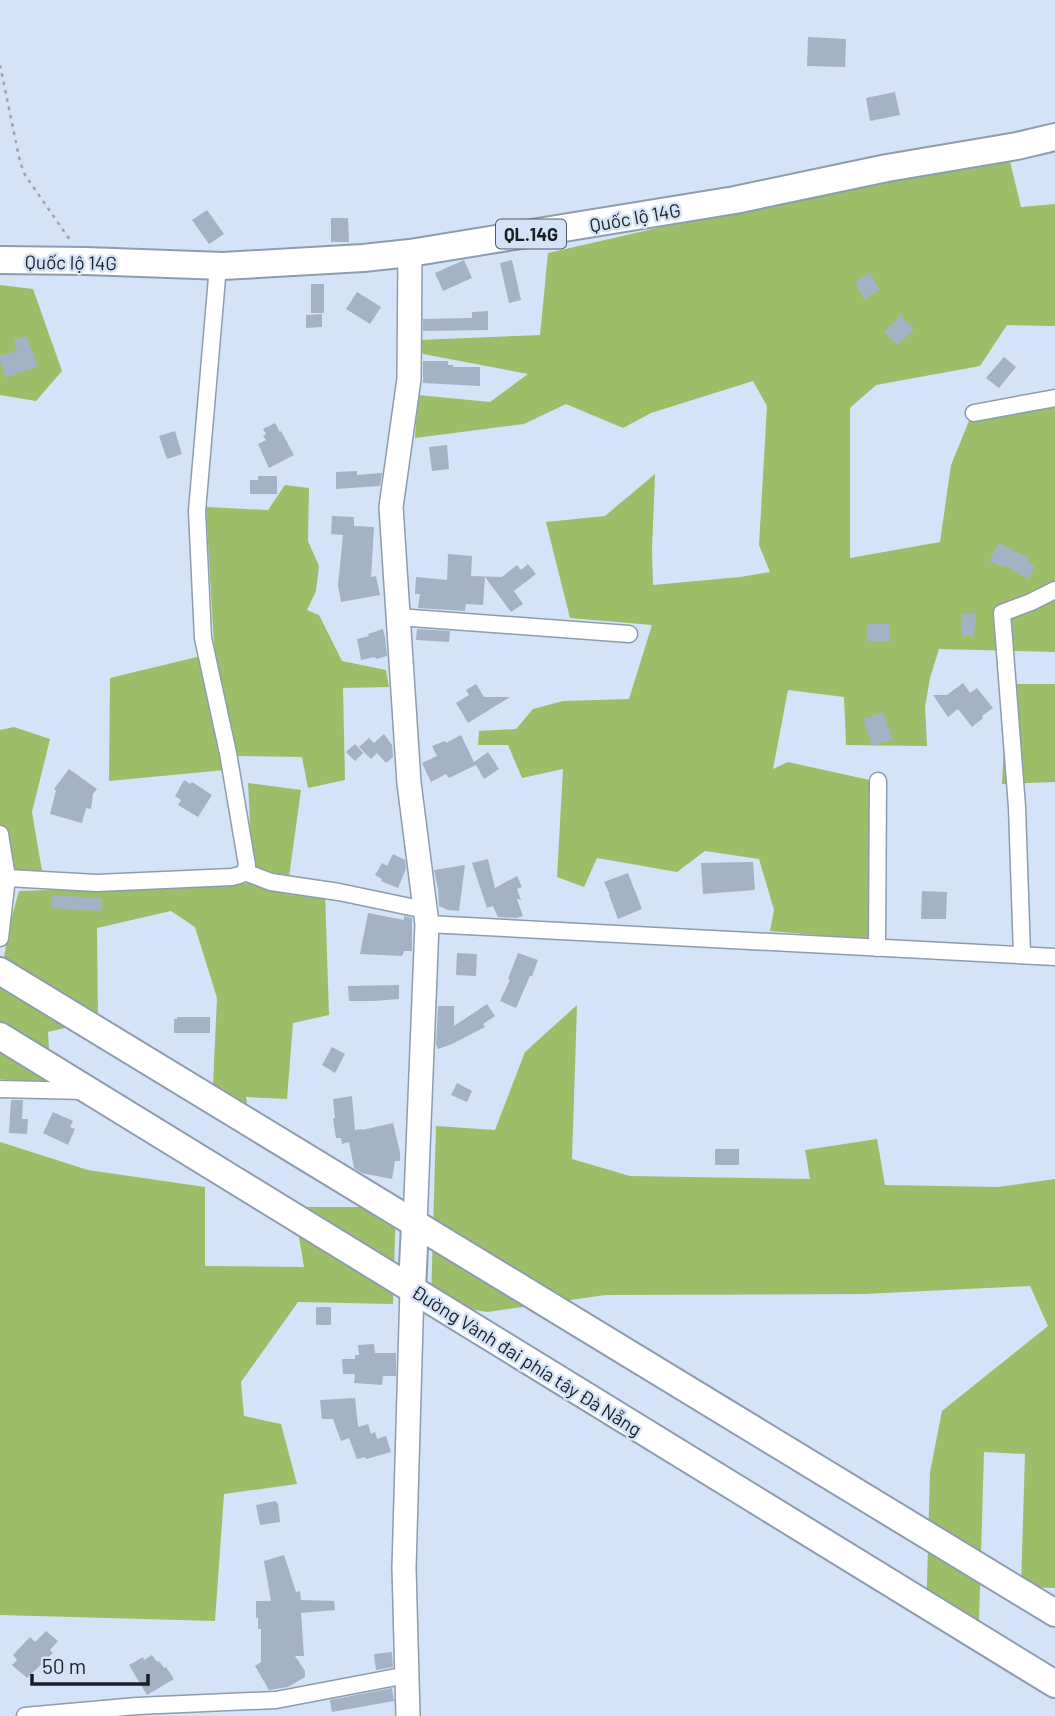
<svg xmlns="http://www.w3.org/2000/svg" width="1055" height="1716" font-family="Barlow,sans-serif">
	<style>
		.forest { fill: #9cbe68 }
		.building { fill: #a4b2c5 }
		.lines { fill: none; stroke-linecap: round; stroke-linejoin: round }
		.street-casing { stroke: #8e9caf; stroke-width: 19 }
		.secondary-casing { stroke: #8e9caf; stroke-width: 26 }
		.primary-casing { stroke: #8e9caf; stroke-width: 30 }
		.path { stroke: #9aa6b6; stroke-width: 2.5; stroke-dasharray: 3.5 5; stroke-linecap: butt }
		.street { stroke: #fff; stroke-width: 16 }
		.secondary { stroke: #fff; stroke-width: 23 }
		.primary { stroke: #fff; stroke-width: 26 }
		.labels { text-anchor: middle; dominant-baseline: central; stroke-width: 5; stroke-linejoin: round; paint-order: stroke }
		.shield { fill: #d4e3f7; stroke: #525a65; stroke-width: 2 }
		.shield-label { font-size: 18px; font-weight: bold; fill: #1a1f26 }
		.street-label { font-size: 19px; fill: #1a1f26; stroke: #d4e3f7 }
	</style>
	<rect width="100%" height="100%" fill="#d4e3f7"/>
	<g class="forest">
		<polygon points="1009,157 1021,207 1055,204 1055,326 1007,325 980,366 876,385 850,408 850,558 940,542 951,465 969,421 1055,401 1055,652 939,649 930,678 925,707 927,746 846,745 844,697 788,690 773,769 788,762 874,781 883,941 770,931 774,910 759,859 705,851 677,872 597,858 584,887 557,877 563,769 522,778 508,745 478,745 479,731 516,729 533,709 563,701 629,699 652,625 570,618 546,522 605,516 655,474 652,550 653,585 740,577 770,572 759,545 767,406 753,381 651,413 623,428 566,404 524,424 415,438 418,395 490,402 528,374 423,354 419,340 540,335 548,253 723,213"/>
		<polygon points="0,285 33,289 62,371 36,401 0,395"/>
		<polygon points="285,485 309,488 308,541 319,566 316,591 307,610 319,615 342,661 386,670 389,687 343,688 345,780 308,788 302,757 237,756 214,645 206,507 268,510"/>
		<polygon points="201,656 225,770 109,781 110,678"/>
		<polygon points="1007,684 1055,684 1055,782 1002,784"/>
		<polygon points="14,727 50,739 32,812 42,871 0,878 0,730"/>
		<polygon points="248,783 301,790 289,877 325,892 329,1015 293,1023 287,1099 246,1097 248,1110 213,1086 217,998 195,927 171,911 97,928 98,1020 48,1032 51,1084 0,1079 0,980 10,923 19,891 253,883"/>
		<polygon points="577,1005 572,1159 630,1176 810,1179 805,1150 877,1139 885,1185 998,1187 1055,1179 1055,1588 1021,1587 1025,1454 984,1452 979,1620 926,1618 930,1472 942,1411 1048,1326 1030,1286 864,1294 605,1295 487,1312 431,1302 436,1126 495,1130 525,1052"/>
		<polygon points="0,1142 88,1170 205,1187 205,1266 304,1267 294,1207 396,1207 393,1304 298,1302 241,1382 244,1416 281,1424 297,1484 224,1494 215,1621 0,1615"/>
	</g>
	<g class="building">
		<polygon points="808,37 846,39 845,67 807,66"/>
		<polygon points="895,92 900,115 870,121 866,98"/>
		<polygon points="207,210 224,234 209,244 192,220"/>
		<polygon points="331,218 348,218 349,242 331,242"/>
		<polygon points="464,260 472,278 443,291 435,273"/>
		<polygon points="512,260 521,300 509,303 500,263"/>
		<polygon points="870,273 880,290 864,299 855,282"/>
		<rect x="311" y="284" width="13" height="29"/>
		<polygon points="357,292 381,307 370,324 346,309"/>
		<polygon points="488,311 488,330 423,331 423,319 472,318 472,312"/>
		<polygon points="322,314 322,327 306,328 306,315"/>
		<polygon points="901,315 914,330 897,345 884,332"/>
		<polygon points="26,336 38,366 6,378 0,362 0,356 17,350 14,340"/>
		<polygon points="1004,357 1016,367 999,388 986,378"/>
		<polygon points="423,361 448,361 448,365 453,365 453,367 480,367 480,386 423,383"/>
		<polygon points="275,423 280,432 281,431 294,455 269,468 258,444 266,440 263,436 266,434 263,429"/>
		<polygon points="175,431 182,454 167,459 159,436"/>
		<polygon points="447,445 449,469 432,471 429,447"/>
		<polygon points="357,471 357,475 382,473 380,486 336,489 336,472"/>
		<polygon points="258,476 277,476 277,494 250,494 250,480 258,480"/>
		<polygon points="332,516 354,517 354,526 374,527 371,577 376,576 380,595 341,602 338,585 343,535 331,534"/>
		<polygon points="999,543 1030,559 1028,562 1035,566 1029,579 1003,565 1002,567 989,561"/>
		<polygon points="448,554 472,556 471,576 502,577 517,565 521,570 528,564 536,574 514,591 523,604 511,612 485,577 483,605 466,604 465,611 418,608 420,594 415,594 416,577 447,580"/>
		<polygon points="962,614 976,614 974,636 962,636"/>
		<rect x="867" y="624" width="23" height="17"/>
		<polygon points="383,629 385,637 387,656 376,659 375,657 361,660 357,639 369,636 368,634"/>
		<polygon points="417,629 450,631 449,642 416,640"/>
		<polygon points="963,683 970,693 977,688 993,708 982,716 983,718 972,727 958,709 948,717 933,695 947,695"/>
		<polygon points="476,684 484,697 510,697 468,723 456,703 469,695 466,690"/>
		<polygon points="883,712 893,739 872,746 863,719"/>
		<polygon points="384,734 392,745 393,757 386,763 377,753 371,759 359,747 369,738 374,743"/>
		<polygon points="461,735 474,762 488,752 499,769 484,779 476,765 449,778 446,774 431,782 422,763 437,756 432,746 445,741 446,743"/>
		<polygon points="355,744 363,753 355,761 346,752"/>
		<polygon points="69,769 97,789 93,794 91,809 86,808 82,823 50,814 56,791 54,789"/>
		<polygon points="184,780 190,784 192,782 212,795 198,817 178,805 181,800 175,796"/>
		<polygon points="393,854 405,860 406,869 398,888 381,881 382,879 375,875 382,863 387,866"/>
		<polygon points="488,859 495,888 517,876 522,887 517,889 521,900 517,899 523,916 516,918 498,917 493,906 487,908 472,863"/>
		<polygon points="753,862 755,890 703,894 701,863"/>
		<polygon points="465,865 459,911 448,910 439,906 438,889 434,870"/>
		<polygon points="628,873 642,909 618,919 609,895 610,895 604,882"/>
		<polygon points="922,891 947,892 946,919 921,919"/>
		<polygon points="52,895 102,898 101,911 51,908"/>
		<polygon points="368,913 404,920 404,916 412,918 412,951 404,951 402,956 360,954"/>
		<polygon points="457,953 477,954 476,976 456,975"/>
		<polygon points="518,953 538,960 532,976 530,976 516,1008 500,1001 510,980 508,979"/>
		<polygon points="399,985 399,999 374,1001 349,1001 348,986"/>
		<polygon points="487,1004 495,1016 483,1024 485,1027 452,1044 438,1049 436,1044 438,1006 454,1006 454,1026"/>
		<polygon points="177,1017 210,1017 210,1033 174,1033 174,1019 177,1019"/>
		<polygon points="332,1047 345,1054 335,1073 322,1065"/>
		<polygon points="457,1083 472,1091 467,1102 451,1095"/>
		<polygon points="352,1096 355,1130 362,1129 362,1130 393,1123 400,1152 400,1161 395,1161 392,1179 362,1173 354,1168 349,1142 342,1144 341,1138 336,1138 333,1119 335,1118 333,1099"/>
		<polygon points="11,1100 23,1100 22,1119 28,1119 27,1134 9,1133"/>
		<polygon points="53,1112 73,1121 70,1127 75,1129 68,1145 43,1133"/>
		<rect x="715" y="1149" width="24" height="16"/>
		<rect x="316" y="1307" width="15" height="18"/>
		<polygon points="374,1344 375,1353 396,1353 396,1376 383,1376 382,1385 354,1383 355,1374 343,1374 342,1359 355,1359 355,1355 359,1355 358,1345"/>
		<polygon points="355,1398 358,1427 368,1424 371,1434 375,1432 377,1439 386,1436 391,1452 366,1459 365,1457 357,1459 349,1438 341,1441 333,1419 322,1419 320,1400"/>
		<polygon points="276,1501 277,1504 278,1503 280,1522 260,1525 256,1505"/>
		<polygon points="284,1555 296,1592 300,1591 301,1600 334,1601 335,1610 301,1613 304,1656 295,1656 305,1671 305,1677 288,1687 269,1690 255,1666 261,1662 261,1629 258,1629 258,1618 256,1618 256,1601 271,1601 264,1561"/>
		<polygon points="46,1631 58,1641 50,1650 53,1653 27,1678 12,1665 17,1660 13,1655 30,1637 35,1642"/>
		<polygon points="392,1652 393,1667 376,1670 374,1654"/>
		<polygon points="152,1655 157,1662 159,1661 164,1668 166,1667 174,1679 147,1695 129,1665 143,1657 144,1660"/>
		<polygon points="392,1688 394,1701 332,1712 330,1700"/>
	</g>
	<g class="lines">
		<g class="street-casing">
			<g id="street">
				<polyline points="974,413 1055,398"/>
				<polyline points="398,617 629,634"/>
				<polyline points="0,834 7,878 0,938"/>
				<polyline points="245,872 271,882 339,892 425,910"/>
				<path d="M7,878L97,883L232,877C241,875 245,874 247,865L228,753L203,638L197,511L218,266"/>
				<polyline points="427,924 1055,957"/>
				<polyline points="877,948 878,781"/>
				<polyline points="1022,955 1017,807 1002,613 1031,602 1055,590"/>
				<polyline points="0,1089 85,1091"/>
				<polyline points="25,1716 137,1706 276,1700 407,1675"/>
			</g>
		</g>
		<g class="secondary-casing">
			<g id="secondary">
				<polyline points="410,253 409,379 391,507 409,783 427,924 415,1224"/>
				<polyline points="408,1716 404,1568 412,1289"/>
			</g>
		</g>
		<g class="primary-casing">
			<g id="primary">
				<polyline points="0,260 86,261 223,266 363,258 410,253 735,200 887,168 1017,146 1055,137"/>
				<polyline points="0,971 1055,1613"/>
				<polyline points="0,1036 1055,1684"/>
				<polyline points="412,1289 415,1224"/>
			</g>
		</g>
		<polyline class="path" points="0,65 20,162 25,175 70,240"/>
		<use href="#street" class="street"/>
		<use href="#secondary" class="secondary"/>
		<use href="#primary" class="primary"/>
	</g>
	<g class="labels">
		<rect class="shield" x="496" y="219.5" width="70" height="29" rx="5"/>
		<g class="shield-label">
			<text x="531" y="234">QL.14G</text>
		</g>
		<g class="street-label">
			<text transform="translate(635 217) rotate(-10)">Quốc lộ 14G</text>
			<text transform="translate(71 262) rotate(1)">Quốc lộ 14G</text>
			<text transform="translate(527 1360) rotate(32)">Đường Vành đai phía tây Đà Nẵng</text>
		</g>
	</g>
	<path d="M32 1674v10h116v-10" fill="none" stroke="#1a1f26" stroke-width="3.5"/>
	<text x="42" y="1674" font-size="21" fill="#1a1f26" stroke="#d4e3f7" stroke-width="5" paint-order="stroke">50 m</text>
</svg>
